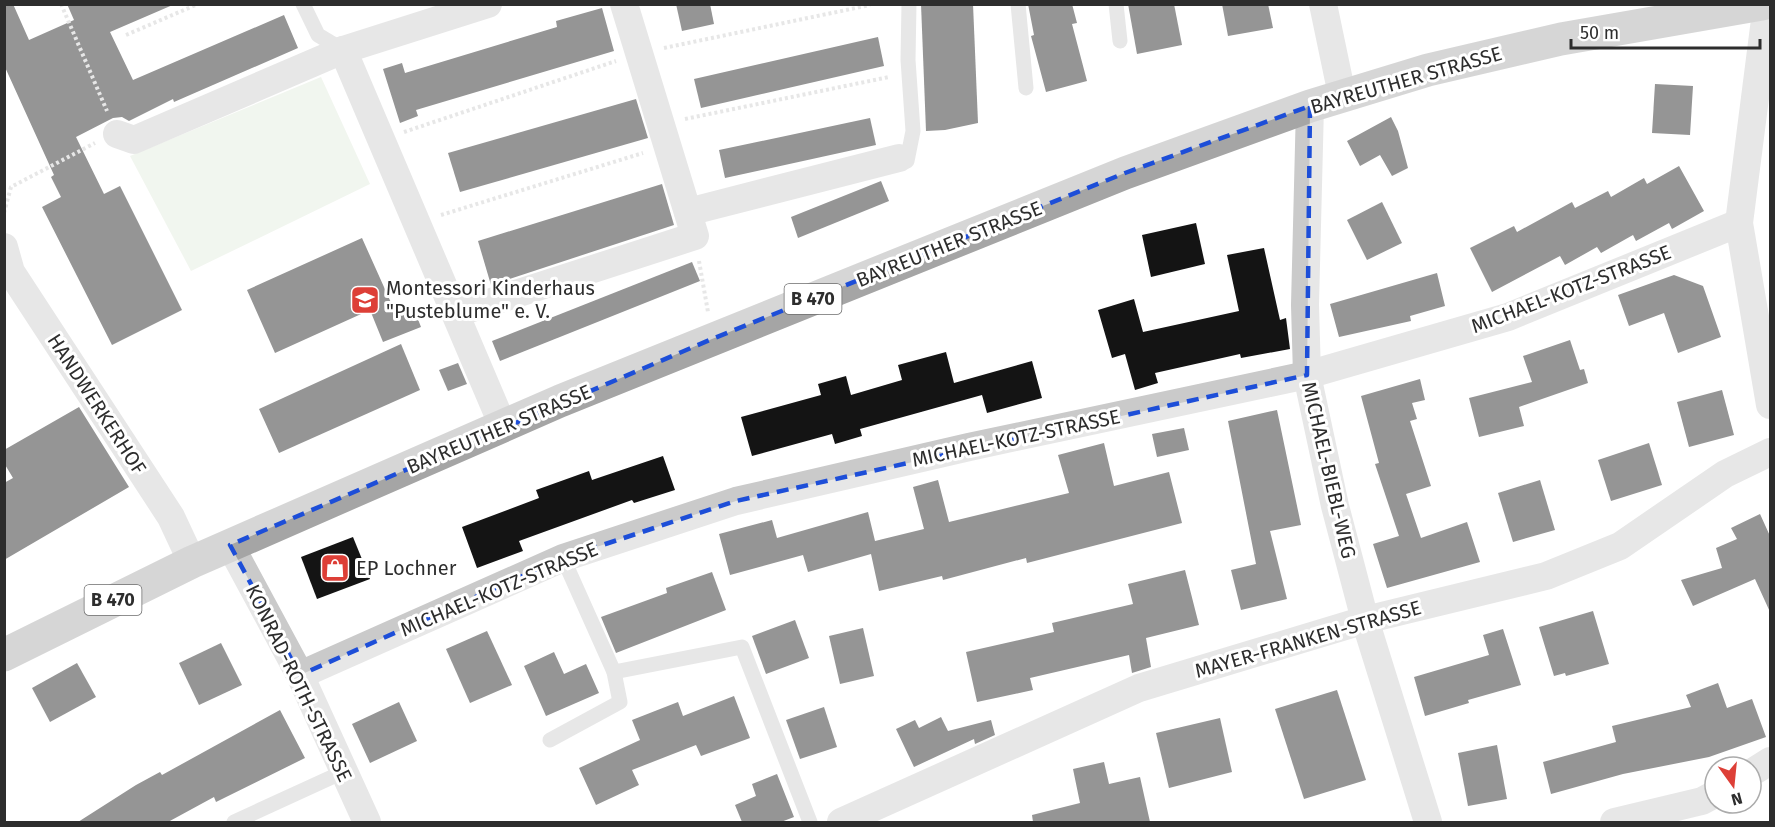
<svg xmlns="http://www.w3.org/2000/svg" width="1775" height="827" font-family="'Fira Sans',sans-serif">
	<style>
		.green { fill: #e1eadb }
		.building { fill: #141414 }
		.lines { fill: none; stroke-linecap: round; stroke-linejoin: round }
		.path { stroke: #cacaca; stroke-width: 4; stroke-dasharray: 3 3; stroke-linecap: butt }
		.service { stroke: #cacaca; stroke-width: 15 }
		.minor { stroke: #cacaca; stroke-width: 28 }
		.primary { stroke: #a5a5a5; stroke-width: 33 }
		.marked { fill: none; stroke: #1d4ed8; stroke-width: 4.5; stroke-dasharray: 12 8; stroke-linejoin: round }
		.labels { text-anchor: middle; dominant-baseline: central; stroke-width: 6; stroke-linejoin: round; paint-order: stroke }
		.shield { fill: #fff; stroke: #6c6c6c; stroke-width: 1.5 }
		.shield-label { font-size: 18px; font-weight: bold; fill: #2d2d2d }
		.street-label { font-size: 20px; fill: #2d2d2d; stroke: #fff }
		.poi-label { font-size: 20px; fill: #2d2d2d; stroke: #fff; text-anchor: start }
	</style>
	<rect width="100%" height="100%" fill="#fff"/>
	<polygon class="green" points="321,77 370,184 191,271 130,156"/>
	<g class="building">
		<polygon points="4,4 13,4 29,40 74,20 67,4 175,4 110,32 133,80 284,15 298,48 174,102 173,99 129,121 122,117 113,118 76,137 104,194 120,186 182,310 112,345 42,207 61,197 51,177 54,175 4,65"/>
		<polygon points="676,4 710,4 714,24 682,31"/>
		<polygon points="921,4 973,4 978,123 945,130 926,131"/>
		<polygon points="1028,4 1072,4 1077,23 1072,24 1087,81 1046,92 1031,36 1034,35"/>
		<polygon points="1128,4 1174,4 1182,45 1137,54"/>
		<polygon points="1222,4 1268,4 1273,28 1228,36"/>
		<polygon points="602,8 614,51 416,110 418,116 400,123 383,69 402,63 405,73 557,27 556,21"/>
		<polygon points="878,37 884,66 701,108 694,79"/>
		<polygon points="1655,84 1693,86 1690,135 1652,133"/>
		<polygon points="636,99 648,138 460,192 448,153"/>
		<polygon points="1391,117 1398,131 1408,168 1392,176 1380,155 1360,166 1347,141"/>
		<polygon points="870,118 876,145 725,178 719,150"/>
		<polygon points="1679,166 1704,211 1672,229 1669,223 1636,241 1633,235 1601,253 1597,247 1565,265 1560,256 1492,292 1470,248 1514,226 1517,232 1572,202 1575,208 1608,191 1611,197 1644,178 1647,184"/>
		<polygon points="881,181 889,201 798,238 791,217"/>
		<polygon points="662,184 674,225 491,285 478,241"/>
		<polygon points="1382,202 1402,243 1367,260 1347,220"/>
		<polygon points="1196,223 1205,264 1151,277 1142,235"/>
		<polygon points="362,238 397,316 414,309 421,327 383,342 370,310 275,353 247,290"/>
		<polygon points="1264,248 1280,320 1286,318 1290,349 1241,358 1240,354 1155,373 1158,383 1135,390 1125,354 1112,358 1098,310 1134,299 1143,332 1239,311 1227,255"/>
		<polygon points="692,262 700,281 500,361 492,341"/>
		<polygon points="1437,273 1445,306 1410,316 1411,321 1339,337 1330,304"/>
		<polygon points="1674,275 1703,286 1721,337 1678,353 1664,313 1629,326 1618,295"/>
		<polygon points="1570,340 1580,370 1584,369 1588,383 1519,407 1524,426 1479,437 1469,398 1532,382 1523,356"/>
		<polygon points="401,344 420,390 279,453 259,409"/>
		<polygon points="946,352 954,383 1032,361 1042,398 987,413 982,395 860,429 862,436 835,444 832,434 752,456 741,417 821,395 818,384 846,376 851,395 902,380 898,365"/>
		<polygon points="458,363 467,384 448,391 439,370"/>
		<polygon points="1420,379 1425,400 1412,403 1417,419 1410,421 1431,486 1406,494 1421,538 1467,522 1480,562 1387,588 1373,544 1399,536 1375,464 1379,463 1361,396"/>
		<polygon points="1722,390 1734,435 1689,447 1677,402"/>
		<polygon points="79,407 129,487 4,560 4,483 13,478 4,463 4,450"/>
		<polygon points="1277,410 1301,525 1270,531 1287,599 1241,610 1231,570 1256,564 1228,421"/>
		<polygon points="1184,428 1189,450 1157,457 1152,434"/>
		<polygon points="1104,443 1114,486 1169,472 1182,523 1027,563 1026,558 943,580 942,576 879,591 871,554 808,572 803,555 730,575 719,534 772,520 777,538 868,512 875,541 924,529 913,487 938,480 949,522 1069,493 1058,455"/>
		<polygon points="1649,443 1662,485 1611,501 1598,460"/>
		<polygon points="663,456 675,490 634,503 632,500 519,541 523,551 477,568 462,527 539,498 536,490 589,471 592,480"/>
		<polygon points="1540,480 1555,530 1513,542 1498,493"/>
		<polygon points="1760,514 1770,536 1770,612 1755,579 1693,606 1681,580 1722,568 1716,548 1737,539 1731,528"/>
		<polygon points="353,537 370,579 317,599 301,557"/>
		<polygon points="1185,570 1199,625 1146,638 1151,667 1132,673 1129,655 1030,678 1033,690 977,702 966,652 1054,632 1052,623 1133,604 1128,584"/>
		<polygon points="712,572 726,610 616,653 601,617 667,593 666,588"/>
		<polygon points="1593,611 1609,664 1566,676 1565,673 1554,676 1539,627"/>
		<polygon points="795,620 809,658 766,674 752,636"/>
		<polygon points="863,628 874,676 840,684 829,636"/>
		<polygon points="1503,629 1521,685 1468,700 1469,703 1425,716 1414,677 1489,655 1483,635"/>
		<polygon points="487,631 512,685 470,703 446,649"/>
		<polygon points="221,643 242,685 199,705 179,663"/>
		<polygon points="554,652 564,674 586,664 599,693 546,716 524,666"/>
		<polygon points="77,663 96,697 50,722 32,688"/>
		<polygon points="1718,683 1727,708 1752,699 1766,737 1709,757 1623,774 1551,794 1543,762 1616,742 1612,726 1691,707 1686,695"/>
		<polygon points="1337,690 1366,780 1304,799 1275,709"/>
		<polygon points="734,696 750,738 701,756 696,745 632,770 639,785 596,805 579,768 640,740 632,720 678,702 683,716"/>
		<polygon points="399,702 417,741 370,763 352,724"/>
		<polygon points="824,707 837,747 800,759 786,720"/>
		<polygon points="280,710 305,758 216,802 214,797 168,822 78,822 136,785 160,772 162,775"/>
		<polygon points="941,717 948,731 991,720 995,735 975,744 974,739 914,767 896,729 915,720 919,728"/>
		<polygon points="1220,718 1232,772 1169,788 1156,733"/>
		<polygon points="1497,745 1507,799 1468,806 1458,753"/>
		<polygon points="1104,762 1109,784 1140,777 1150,822 1033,822 1032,815 1080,803 1073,769"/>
		<polygon points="777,774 794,817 781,822 742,822 735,805 756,796 752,784"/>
	</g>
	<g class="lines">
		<g class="path">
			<polyline points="61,4 107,111"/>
			<polyline points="126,35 198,4"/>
			<polyline points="664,48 870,5"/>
			<polyline points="685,119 889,77"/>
			<polyline points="404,132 616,61"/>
			<polyline points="4,213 11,187 95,143"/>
			<polyline points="441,215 643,153"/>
			<polyline points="699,261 708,312"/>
		</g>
		<g class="service">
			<polyline points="303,4 318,35 343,50"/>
			<polyline points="1018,4 1026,88"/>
			<polyline points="1116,4 1120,41"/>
			<polyline points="907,161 913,131 908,60 909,4"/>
			<polyline points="563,558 614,672 742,647 810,822"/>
			<polyline points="550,740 620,702 614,672"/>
			<polyline points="234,822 343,772"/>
		</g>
		<g class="minor">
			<polyline points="1323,4 1342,95"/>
			<polyline points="1767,4 1739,223 1770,405"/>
			<polyline points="343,50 503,426"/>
			<polyline points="1310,106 1305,305 1307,375 1335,506 1365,620 1428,822"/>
			<polyline points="117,134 134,140 343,50 488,4"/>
			<polyline points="688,212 899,158"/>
			<polyline points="4,247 11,272 171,517 192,562"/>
			<polyline points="457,313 695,236 624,4"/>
			<polyline points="230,545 300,675 367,822"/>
			<polyline points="300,675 563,558 736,501 969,447 1307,375 1508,317 1739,223"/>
			<polyline points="1751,773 1770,761"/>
			<polyline points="841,822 1139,688 1365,620 1546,576 1620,546 1725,474 1770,452"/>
			<polyline points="1614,822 1702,801 1715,794"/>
		</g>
		<polyline class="primary" points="4,655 192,562 560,401 1125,173 1310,106 1428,70 1561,39 1762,4"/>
	</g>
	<path d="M0 0H1775V827H0ZM1310,106L1307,375L736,501L563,558L300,675L230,545L712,339L1125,173Z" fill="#fff" fill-opacity=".55" fill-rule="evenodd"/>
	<path class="marked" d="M1310,106L1307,375L736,501L563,558L300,675L230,545L712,339L1125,173Z"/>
	<defs>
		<g id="school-square" transform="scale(1.5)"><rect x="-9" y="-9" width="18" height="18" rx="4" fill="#dd3f37" stroke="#fff"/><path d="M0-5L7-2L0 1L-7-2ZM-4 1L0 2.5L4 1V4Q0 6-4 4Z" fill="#fff"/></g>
		<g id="shop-square" transform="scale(1.5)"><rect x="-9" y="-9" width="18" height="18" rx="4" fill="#dd3f37" stroke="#fff"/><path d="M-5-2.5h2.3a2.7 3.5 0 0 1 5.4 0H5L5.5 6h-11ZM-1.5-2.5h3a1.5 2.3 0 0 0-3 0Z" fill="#fff"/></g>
	</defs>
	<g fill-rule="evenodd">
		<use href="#school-square" x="365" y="300"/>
		<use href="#shop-square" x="335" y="568"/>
	</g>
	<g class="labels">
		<g class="shield">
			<rect x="784.5" y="284" width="57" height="30" rx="4.5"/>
			<rect x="84.5" y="585" width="57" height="30" rx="4.5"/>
		</g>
		<g class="shield-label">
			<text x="813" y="299">B 470</text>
			<text x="113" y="600">B 470</text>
		</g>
		<g class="street-label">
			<text transform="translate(1406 80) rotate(-16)">BAYREUTHER STRASSE</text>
			<text transform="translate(949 244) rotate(-22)">BAYREUTHER STRASSE</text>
			<text transform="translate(1571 289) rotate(-21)">MICHAEL-KOTZ-STRASSE</text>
			<text transform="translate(97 404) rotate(57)">HANDWERKERHOF</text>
			<text transform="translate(499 429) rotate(-23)">BAYREUTHER STRASSE</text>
			<text transform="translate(1016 438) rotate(-12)">MICHAEL-KOTZ-STRASSE</text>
			<text transform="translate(1329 470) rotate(77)">MICHAEL-BIEBL-WEG</text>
			<text transform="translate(499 589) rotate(-23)">MICHAEL-KOTZ-STRASSE</text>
			<text transform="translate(1308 639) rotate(-16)">MAYER-FRANKEN-STRASSE</text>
			<text transform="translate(299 683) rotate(64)">KONRAD-ROTH-STRASSE</text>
		</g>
		<g class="poi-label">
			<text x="386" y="288">Montessori Kinderhaus<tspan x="386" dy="23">"Pusteblume" e. V.</tspan></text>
			<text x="356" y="568">EP Lochner</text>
		</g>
	</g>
	<rect width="1775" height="827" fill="none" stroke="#2d2d2d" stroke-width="12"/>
	<g transform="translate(1733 785) rotate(165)"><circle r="28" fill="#ffffff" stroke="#ababab" stroke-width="1.5"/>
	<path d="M0-4.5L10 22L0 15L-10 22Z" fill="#dd3f37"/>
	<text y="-9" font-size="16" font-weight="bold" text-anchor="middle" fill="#2d2d2d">N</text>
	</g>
	<path d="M1571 39v9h189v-9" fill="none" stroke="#2d2d2d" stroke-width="3"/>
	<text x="1580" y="39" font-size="18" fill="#2d2d2d" stroke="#ffffff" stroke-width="4.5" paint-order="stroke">50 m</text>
</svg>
